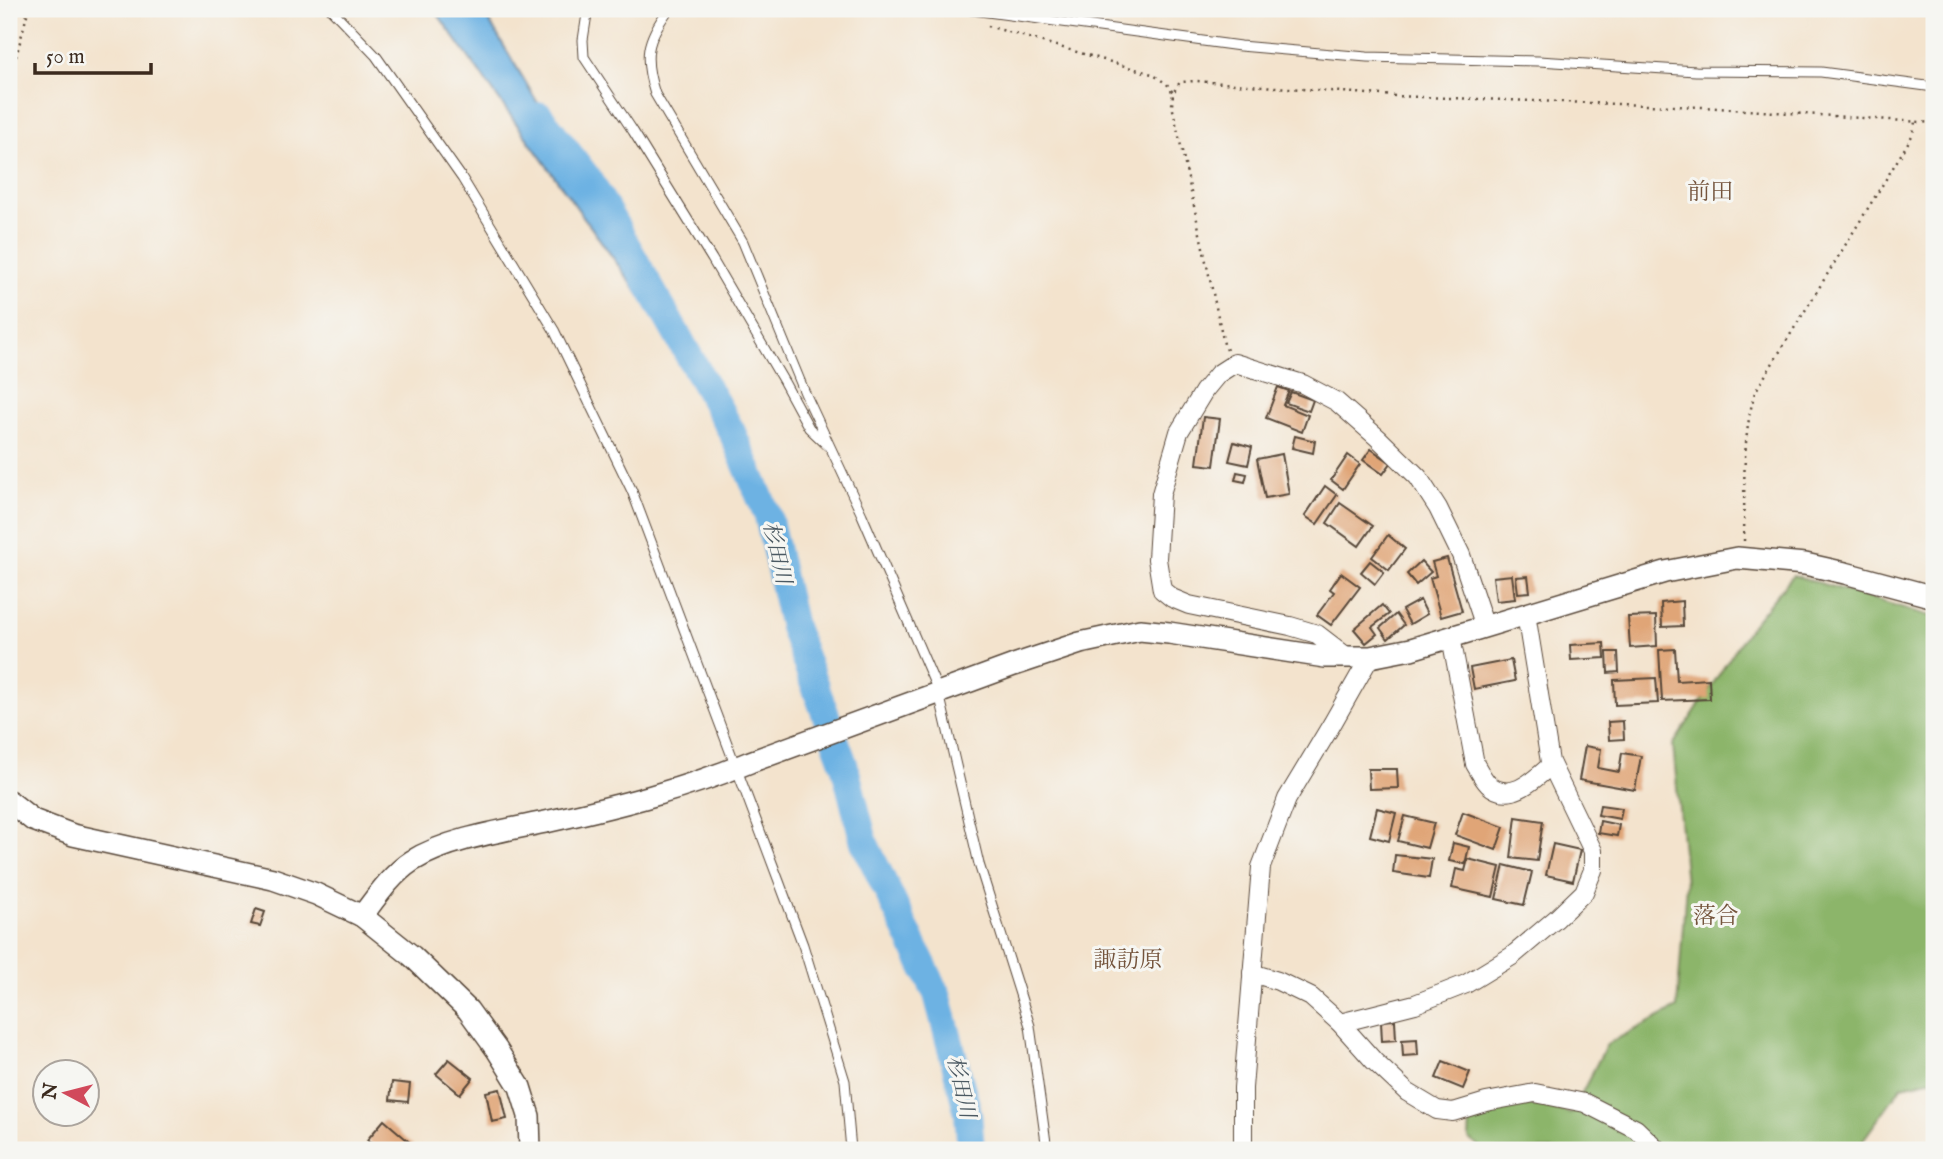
<svg xmlns="http://www.w3.org/2000/svg" width="1943" height="1159" font-family="'IM FELL English','Noto Serif JP',serif">
	<style>
		.forest { fill: #8cb56b; stroke: #647044; stroke-width: 2 }
		.water { fill: #6db2e3; stroke: #546e80; stroke-width: 2 }
		.lines { fill: none; stroke-linecap: round; stroke-linejoin: round }
		.river { stroke: #6db2e3; stroke-width: 28 }
		.building { fill: #e0a577 }
		.service-casing { stroke: #574638; stroke-width: 11 }
		.minor-casing { stroke: #574638; stroke-width: 20 }
		.tertiary-casing { stroke: #574638; stroke-width: 24 }
		.path { stroke: #574638; stroke-width: 2.5; stroke-dasharray: 2 5; stroke-linecap: butt }
		.service { stroke: #fff; stroke-width: 9 }
		.minor { stroke: #fff; stroke-width: 18 }
		.tertiary { stroke: #fff; stroke-width: 21 }
		.labels { text-anchor: middle; dominant-baseline: central; stroke-width: 6; stroke-linejoin: round; paint-order: stroke }
		.water-label { font-size: 21px; font-style: italic; fill: #4c5a63; stroke: #f6f6f2 }
		.quarter-label { font-size: 23px; fill: #75553d; stroke: #f6f6f2 }
	</style>
	<rect width="100%" height="100%" fill="#f6f6f2"/>
	<filter id="ink" filterUnits="userSpaceOnUse"><feTurbulence type="fractalNoise" baseFrequency=".0143" numOctaves="2"/><feDisplacementMap in="SourceGraphic" scale="14" xChannelSelector="R" yChannelSelector="G"/><feConvolveMatrix kernelMatrix="1 2 1 2 8 2 1 2 1" color-interpolation-filters="sRGB"/></filter>
	<filter id="wash" filterUnits="userSpaceOnUse"><feTurbulence type="fractalNoise" baseFrequency=".00686" numOctaves="4" result="noise"/><feDisplacementMap in="SourceGraphic" scale="28" xChannelSelector="R" yChannelSelector="G"/><feGaussianBlur stdDeviation="1.57" result="paint"/><feColorMatrix in="noise" values="0 0 0 0 0 0 0 0 0 0 0 0 0 0 0 0 0 1.4 0 .05"/><feComposite in="paint" operator="in"/></filter>
	<g filter="url(#wash)">
		<rect width="100%" height="100%" fill="#f3e3cd"/>
		<polygon class="forest" points="1793,575 1934,617 1934,1079 1902,1086 1863,1140 1868,1150 1483,1150 1469,1139 1470,1119 1500,1106 1540,1104 1571,1114 1607,1044 1677,1008 1686,884 1673,745 1748,630"/>
		<polygon class="water" points="434,9 482,9 708,390"/>
		<g class="lines">
			<polyline class="river" points="540,116 590,181 732,432 768,516 793,627 844,764 864,842 937,994 968,1113 971,1150"/>
		</g>
		<g id="blocks">
			<g class="building">
				<polygon points="1278,387 1289,391 1283,405 1308,415 1302,432 1266,418"/>
				<polygon points="1291,392 1313,400 1309,411 1286,403"/>
				<polygon points="1203,417 1220,419 1214,466 1197,464"/>
				<polygon points="1295,436 1315,441 1313,453 1292,448"/>
				<polygon points="1234,442 1252,447 1248,465 1229,461"/>
				<polygon points="1371,449 1391,463 1383,474 1363,460"/>
				<polygon points="1282,454 1289,494 1265,498 1257,459"/>
				<polygon points="1348,455 1360,464 1343,489 1331,480"/>
				<polygon points="1237,472 1247,474 1245,482 1235,480"/>
				<polygon points="1325,486 1337,495 1317,524 1305,516"/>
				<polygon points="1340,503 1373,526 1359,546 1327,523"/>
				<polygon points="1388,535 1405,549 1389,570 1372,557"/>
				<polygon points="1447,558 1462,611 1441,617 1430,578 1436,576 1432,562"/>
				<polygon points="1370,561 1384,572 1375,584 1361,572"/>
				<polygon points="1421,561 1431,572 1416,585 1407,574"/>
				<polygon points="1341,573 1360,587 1331,625 1317,615 1334,592 1330,589"/>
				<polygon points="1512,575 1515,599 1496,601 1493,577"/>
				<polygon points="1528,576 1530,592 1518,593 1516,577"/>
				<polygon points="1420,600 1427,614 1410,624 1402,610"/>
				<polygon points="1682,601 1683,626 1662,627 1661,603"/>
				<polygon points="1382,605 1389,614 1372,627 1377,634 1366,643 1354,629"/>
				<polygon points="1396,614 1404,625 1388,639 1380,628"/>
				<polygon points="1656,616 1657,646 1630,648 1628,617"/>
				<polygon points="1604,643 1605,658 1571,660 1570,645"/>
				<polygon points="1675,649 1677,681 1709,679 1710,699 1662,701 1659,650"/>
				<polygon points="1607,652 1618,652 1619,672 1608,673"/>
				<polygon points="1511,660 1515,681 1474,689 1470,668"/>
				<polygon points="1656,678 1658,703 1615,705 1614,680"/>
				<polygon points="1623,721 1624,739 1609,740 1608,722"/>
				<polygon points="1585,746 1601,749 1598,768 1619,772 1622,753 1641,756 1635,790 1579,780"/>
				<polygon points="1368,769 1397,769 1398,788 1369,789"/>
				<polygon points="1600,805 1622,808 1620,819 1598,815"/>
				<polygon points="1377,808 1396,813 1389,841 1370,836"/>
				<polygon points="1463,812 1504,827 1496,850 1455,835"/>
				<polygon points="1405,816 1434,823 1427,848 1398,841"/>
				<polygon points="1516,817 1543,821 1537,861 1511,858"/>
				<polygon points="1600,821 1619,825 1617,836 1598,833"/>
				<polygon points="1453,843 1469,847 1465,864 1449,861"/>
				<polygon points="1553,844 1580,850 1573,881 1546,875"/>
				<polygon points="1395,855 1432,859 1429,878 1393,873"/>
				<polygon points="1468,859 1500,867 1493,897 1452,888 1456,869 1465,871"/>
				<polygon points="1504,865 1532,872 1524,905 1496,899"/>
				<polygon points="256,909 265,912 260,926 251,924"/>
				<polygon points="1395,1020 1396,1040 1382,1041 1381,1021"/>
				<polygon points="1417,1039 1418,1055 1403,1056 1402,1040"/>
				<polygon points="449,1059 473,1078 460,1094 436,1074"/>
				<polygon points="1443,1061 1470,1072 1463,1089 1436,1078"/>
				<polygon points="392,1082 410,1084 408,1102 390,1100"/>
				<polygon points="500,1089 507,1119 492,1122 486,1092"/>
				<polygon points="384,1120 414,1146 410,1150 379,1150 367,1140"/>
			</g>
		</g>
	</g>
	<g filter="url(#ink)">
		<use href="#blocks" fill-opacity="0" stroke="#574638" stroke-width="2"/>
		<g class="lines">
			<g class="service-casing">
				<g id="service">
					<polyline points="331,9 376,56 462,178 554,330 632,491 803,945 845,1081 851,1150"/>
					<polyline points="590,9 587,14 583,40 584,57 633,131 712,259 784,382 809,428 828,446"/>
					<path d="M669,9C646,40 643,57 655,94L743,242L805,393L862,515L939,693L979,864L1030,1026L1047,1150"/>
					<polyline points="965,9 1240,46 1367,57 1539,61 1696,71 1821,72 1934,87"/>
				</g>
			</g>
			<g class="minor-casing">
				<g id="minor">
					<path d="M1451,637L1475,764C1479,771 1483,779 1488,784C1510,804 1534,780 1551,765"/>
					<polyline points="1347,657 1317,634 1290,626 1189,605 1172,598 1162,590 1157,559 1161,494 1179,432 1204,391 1218,374 1235,363 1303,384 1337,402 1378,438 1418,477 1438,508 1461,555 1485,627"/>
					<polyline points="1252,973 1278,981 1311,997 1340,1023 1374,1061 1407,1092 1437,1110 1453,1112 1486,1102 1535,1093 1585,1103 1636,1129 1658,1150"/>
					<polyline points="1340,1023 1415,1004 1466,984 1512,956 1557,918 1584,892 1593,870 1593,851 1550,762 1526,614"/>
					<polyline points="1243,1150 1243,1088 1261,867 1287,799 1332,724 1370,657"/>
				</g>
			</g>
			<g class="tertiary-casing">
				<g id="tertiary">
					<polyline points="9,801 33,820 73,835 273,879 316,894 362,916 412,956 468,1010 497,1050 520,1087 529,1116 530,1150"/>
					<path d="M362,916C377,896 392,874 412,861C449,838 508,830 550,821C618,806 686,789 750,762L1014,665L1080,643L1140,630L1169,633L1325,657H1370L1411,649L1451,637L1665,572L1737,558L1805,564L1845,573L1934,597"/>
				</g>
			</g>
			<g class="path">
				<polyline points="988,26 1152,74 1167,84 1173,93"/>
				<polyline points="9,84 28,11 18,9"/>
				<polyline points="1227,350 1224,344 1172,105 1173,93 1180,82 1196,81 1395,96 1703,107 1934,123"/>
				<path d="M1744,541C1745,491 1741,441 1755,392L1905,148L1913,134L1915,122"/>
			</g>
			<use href="#service" class="service"/>
			<use href="#minor" class="minor"/>
			<use href="#tertiary" class="tertiary"/>
		</g>
	</g>
	<g class="labels">
		<g class="water-label">
			<text transform="translate(776 553) rotate(77)">杉田川</text>
			<text transform="translate(960 1087) rotate(77)">杉田川</text>
		</g>
		<g class="quarter-label">
			<text x="1710" y="192">前田</text>
			<text x="1716" y="916">落合</text>
			<text x="1128" y="960">諏訪原</text>
		</g>
	</g>
	<rect width="1943" height="1159" fill="none" stroke="#f6f6f2" stroke-width="35"/>
	<g transform="translate(66 1093) rotate(277)"><circle r="33" fill="#f6f6f2" stroke="#aba49d" stroke-width="2"/>
	<path d="M0-5L12 26L0 18L-12 26Z" fill="#d1495b"/>
	<text y="-10" font-size="19" font-weight="bold" text-anchor="middle" fill="#3b2a1e">N</text>
	</g>
	<path d="M35 63v10h116v-10" fill="none" stroke="#3b2a1e" stroke-width="3.5"/>
	<text x="46" y="63" font-size="21" fill="#3b2a1e" stroke="#f6f6f2" stroke-width="5" paint-order="stroke">50 m</text>
</svg>
